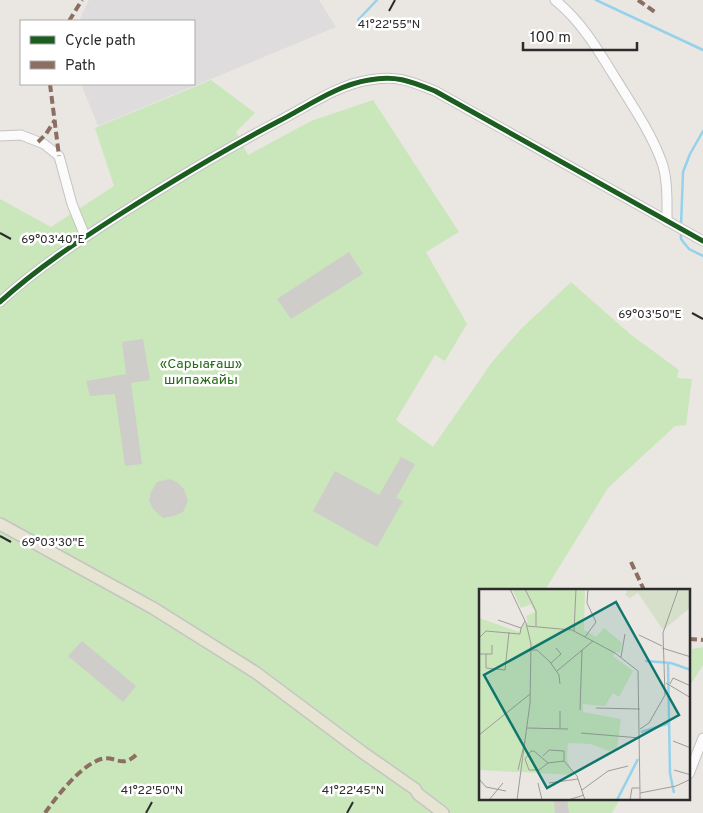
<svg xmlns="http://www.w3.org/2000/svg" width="703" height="813" font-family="Overpass,sans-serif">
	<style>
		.industrial { fill: #dfdcde }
		.green { fill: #cae6bb }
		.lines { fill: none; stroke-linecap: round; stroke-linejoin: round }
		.stream { stroke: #96d1ec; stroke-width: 2.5 }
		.building { fill: #cfcdc9 }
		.minor-casing { stroke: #c4c3c3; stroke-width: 11 }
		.major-casing { stroke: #c6c4c2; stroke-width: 14 }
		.minor { stroke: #fcfbfb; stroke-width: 9 }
		.major { stroke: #e7e4d4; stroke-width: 11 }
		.quiet { stroke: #8d6e63; stroke-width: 4; stroke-dasharray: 8 4; stroke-linecap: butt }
		.cycleway-casing { stroke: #fff; stroke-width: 8 }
		.cycleway { stroke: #1b5e20; stroke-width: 5 }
		.ticks { fill: none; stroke: #2c2c2c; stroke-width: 2 }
		.labels { text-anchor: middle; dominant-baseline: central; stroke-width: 5; stroke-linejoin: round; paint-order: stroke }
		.park-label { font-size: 14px; fill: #276c1a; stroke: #fff }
		.inset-river { fill: none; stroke: #96d1ec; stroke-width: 2.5 }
		.inset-road { fill: none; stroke: #9e9c99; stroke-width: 1 }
		.view { fill: #0f766e; fill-opacity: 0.15; stroke: #0f766e; stroke-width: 2.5 }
		.inset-edge { fill: none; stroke: #2c2c2c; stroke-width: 2.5 }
		.ticks-label { font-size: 12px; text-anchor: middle; fill: #2c2c2c; stroke: #fff; stroke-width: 5; stroke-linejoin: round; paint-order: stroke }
	</style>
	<rect width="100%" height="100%" fill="#eae7e2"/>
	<polygon class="industrial" points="89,0 319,0 336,27 98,126 81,84 194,84 194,21 79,21"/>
	<g class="green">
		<polygon points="211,80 255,113 236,132 248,155 311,121 373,100 459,232 426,252 467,324 445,361 435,355 396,420 433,447 492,362 521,329 571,282 630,334 679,370 677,378 692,379 686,425 675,426 608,488 545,590 480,590 480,799 620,799 612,813 0,813 0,199 51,227 114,186 95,128"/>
		<polygon points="689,642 692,642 692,649 703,647 703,665 689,687"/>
	</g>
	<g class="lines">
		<g class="stream">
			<polyline points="596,0 703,50"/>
			<polyline points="358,20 377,0"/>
			<polyline points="681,226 683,172 690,154 703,131"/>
			<polyline points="681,231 681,239 689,249 703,256"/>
		</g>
	</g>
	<g class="building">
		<polygon points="349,252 363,274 291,319 277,299"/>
		<polygon points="143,339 150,380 131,383 142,464 125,466 115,394 90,396 86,381 126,374 122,342"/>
		<polygon points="401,457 415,464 396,498 403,501 377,547 313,511 335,471 379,495"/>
		<polygon points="169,479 177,482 184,489 188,501 183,512 174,516 163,518 153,509 149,501 151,492 157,482"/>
		<polygon points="82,641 136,686 123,702 68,656"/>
		<polygon points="554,799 567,799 569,813 555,813"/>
	</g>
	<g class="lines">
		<g class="minor-casing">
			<g id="minor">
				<path d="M555,0C582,22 598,50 616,79C632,105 650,131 661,160C668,177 667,203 667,221"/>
				<polyline points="0,136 21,135 44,144 59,156 72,204 85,236"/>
				<path d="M0,302C37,268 80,240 122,213C174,180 226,149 279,121C308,106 337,85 369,80C396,75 410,81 435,91L703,241"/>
				<polyline points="689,774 703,738"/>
			</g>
		</g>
		<g class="major-casing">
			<polyline id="major" points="0,524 153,608 255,672 362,752 415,789 418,794 443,813"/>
		</g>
		<use href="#minor" class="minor"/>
		<use href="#major" class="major"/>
		<g class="quiet">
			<polyline points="638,0 655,12"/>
			<polyline points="69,21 82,0"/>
			<polyline points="50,84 59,156"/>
			<polyline points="38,142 46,134 55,120"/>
			<polyline points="631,562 644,590"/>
			<polyline points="689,639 703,640"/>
			<path d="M45,813C57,796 80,766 101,759C116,755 121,769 136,755"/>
		</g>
		<g class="cycleway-casing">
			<path id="cycleway" d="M0,302C37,268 80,240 122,213C174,180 226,149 279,121C308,106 337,85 369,80C396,75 410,81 435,91L703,241"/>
		</g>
		<use href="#cycleway" class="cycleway"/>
	</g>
	<path class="ticks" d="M389,11L395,0M0,233L11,239M692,313L703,319M0,536L11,542M146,813L152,802M347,813L353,802"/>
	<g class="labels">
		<g class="park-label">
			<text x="201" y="364">«Сарыағаш»<tspan x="201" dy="16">шипажайы</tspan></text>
		</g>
	</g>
	<g transform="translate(479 589)">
		<rect width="211" height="211" fill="#eae7e2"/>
		<path d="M33,0H106L105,41L117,48L125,39L143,54L141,64L137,63L134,67L154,82L140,108L134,104L126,117L104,115V123L142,130L138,159L130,162L112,155L89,154L88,171L95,186L0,181V29L40,43L43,36L49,33L47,27L56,23L52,15L42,19Z" fill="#cae6bb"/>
		<path d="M149,0H211V19L184,41L159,4L151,9L146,6Z" fill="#d6dfca"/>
		<path class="inset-river" d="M166,72L192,74L212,81M189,74L191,184L195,204M162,143L191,134M138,211L159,170"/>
		<path class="inset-road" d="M31,0L47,34L52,55L51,114L38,211M46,0L57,22V37M19,31L42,39L46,32M48,37L93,41L136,64L159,82L161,204M95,42L97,0M160,46L183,57M106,48L117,33L108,14L109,0M0,49L7,42L41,45L42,39M183,59L212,68M52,61H58L71,73L80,86L81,95M0,65H13V56M7,65V79L26,81L30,43M142,68L146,45M72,74L82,65L77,59M78,82L114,52M187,94L212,109M191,95L194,89L212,97M117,119L161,120M101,121L103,61M81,122V139M48,139L89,140M161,140L170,134L186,106L184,44L199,1M102,144L161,149M0,146L51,105M194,152L212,159M64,167L70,161L85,162V172L98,187L106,211M69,174L55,162H52L46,170L50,181H60L69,174L85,172M39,181L46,152M195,181L212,186M0,190L7,198L27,202M59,194L63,211M70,194L99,190M103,201L129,182L149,177M10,211L24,194M89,211L105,206M151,211L153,199H161M161,211V204L197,197L212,190"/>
		<path class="view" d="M137,13L200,126L68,199L5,86Z"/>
		<rect width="211" height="211" class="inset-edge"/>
	</g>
	<g class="ticks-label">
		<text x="389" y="28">41°22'55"N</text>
		<text x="53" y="243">69°03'40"E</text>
		<text x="650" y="318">69°03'50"E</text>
		<text x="53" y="546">69°03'30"E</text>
		<text x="152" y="794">41°22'50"N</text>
		<text x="353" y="794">41°22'45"N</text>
	</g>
	<rect x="20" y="20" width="175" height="65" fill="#ffffff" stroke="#ababab"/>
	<rect x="30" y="36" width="25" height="8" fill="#1b5e20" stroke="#ababab"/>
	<text x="65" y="45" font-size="15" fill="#2c2c2c">Cycle path</text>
	<rect x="30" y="61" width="25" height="8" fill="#8d6e63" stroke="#ababab"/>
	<text x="65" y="70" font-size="15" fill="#2c2c2c">Path</text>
	<path d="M523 42v8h114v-8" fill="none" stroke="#2c2c2c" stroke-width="2.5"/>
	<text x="530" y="42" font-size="15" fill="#2c2c2c" stroke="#ffffff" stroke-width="4" paint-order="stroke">100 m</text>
</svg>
